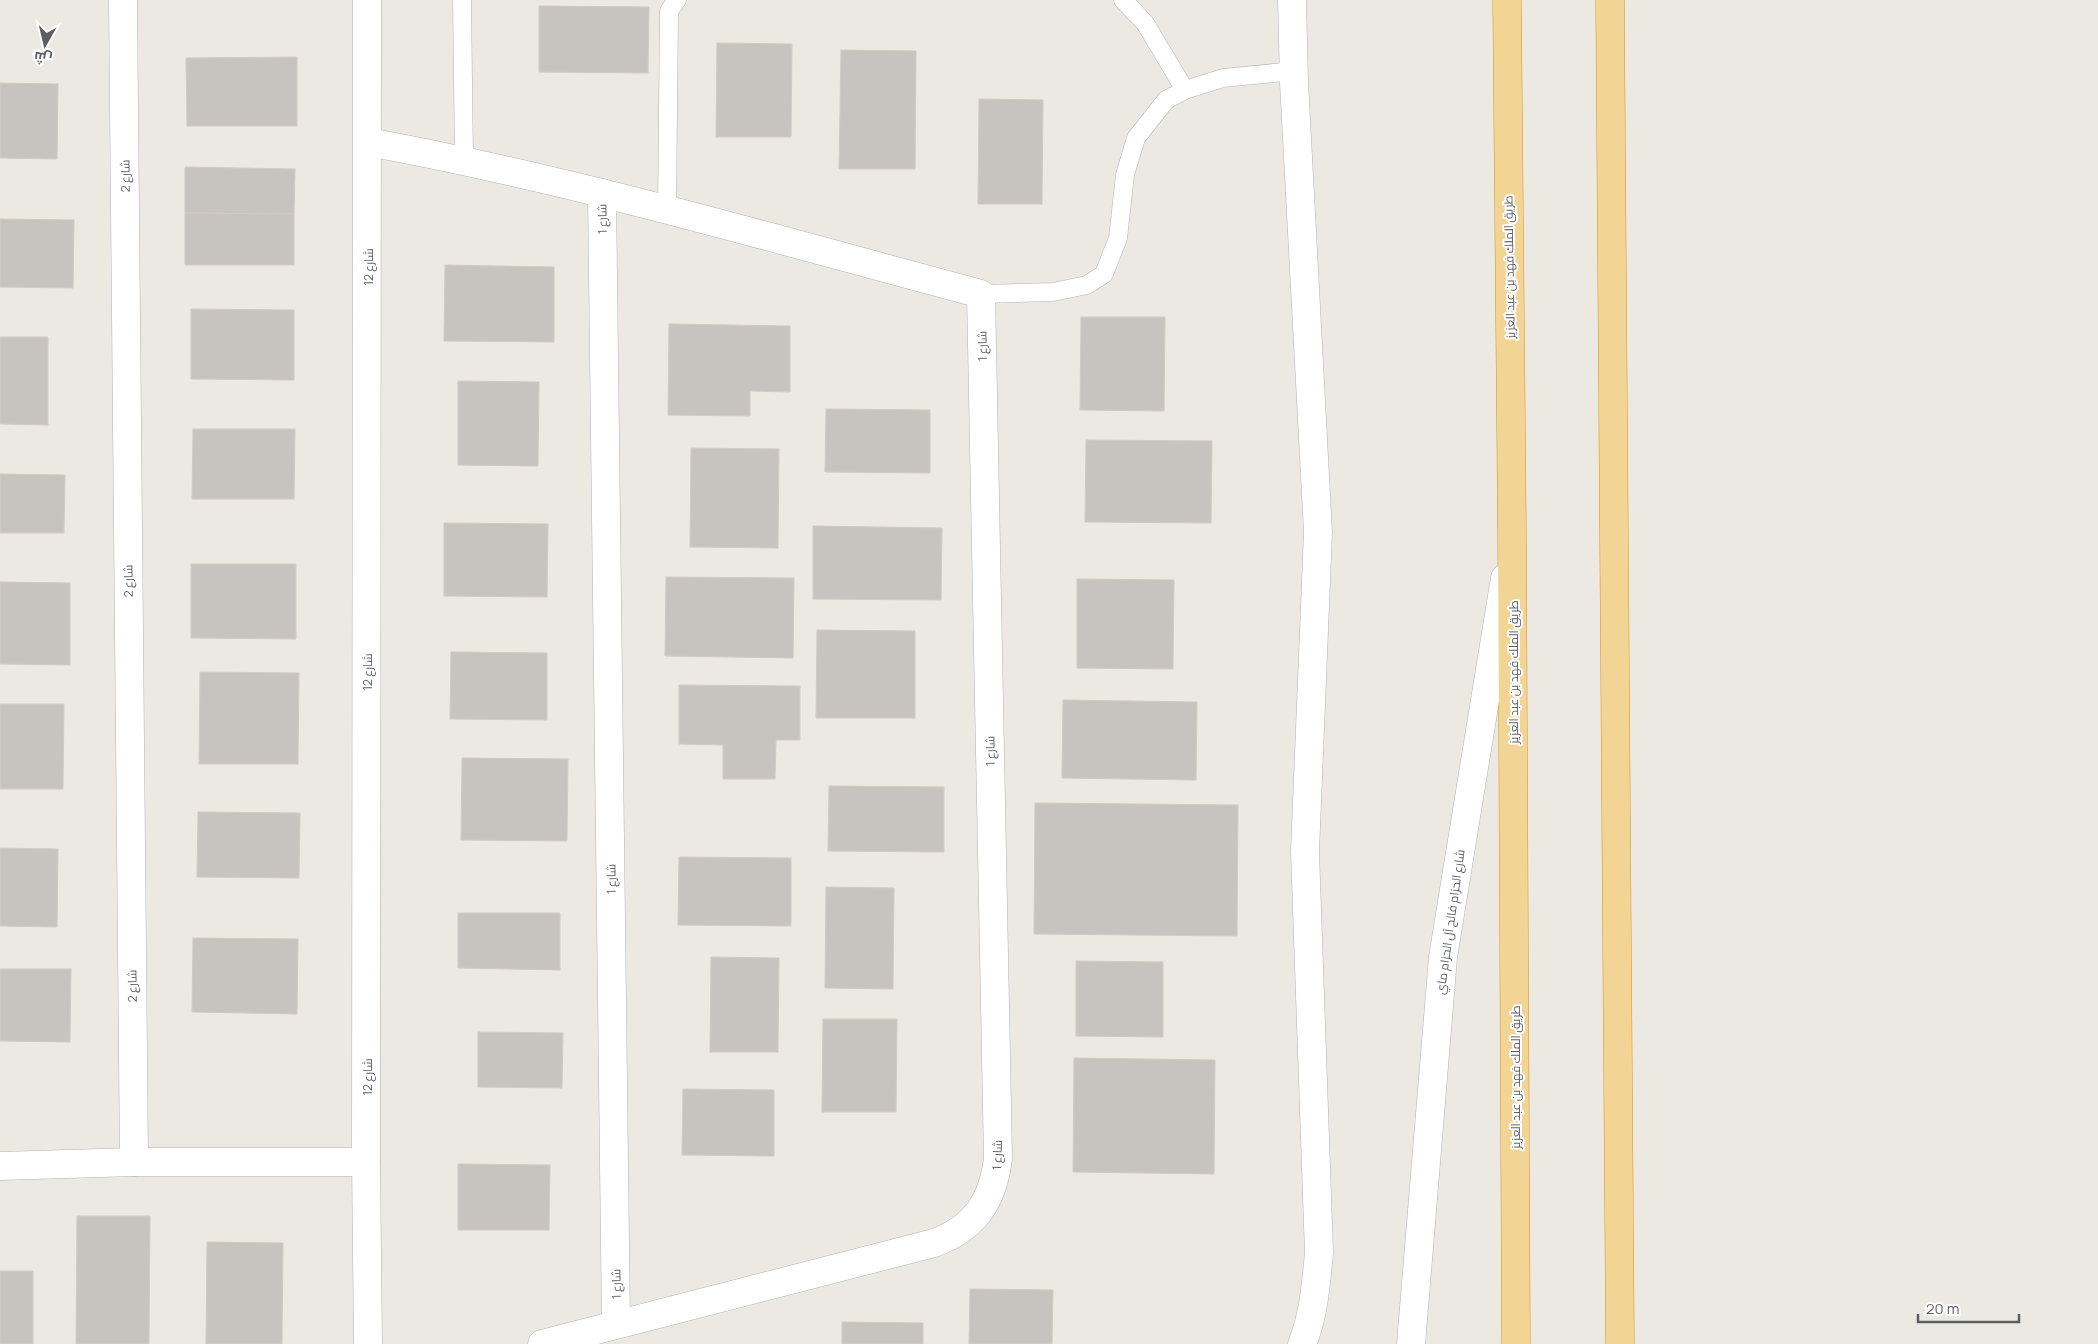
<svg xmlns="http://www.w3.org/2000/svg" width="2098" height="1344" font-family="Manrope,Cairo,sans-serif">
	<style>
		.building { fill: #c7c4c0; stroke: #d0cbc2 }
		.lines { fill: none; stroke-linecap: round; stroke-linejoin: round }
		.lane-casing { stroke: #b0b3b7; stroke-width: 19 }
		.street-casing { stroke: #b0b3b7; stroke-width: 29 }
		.secondary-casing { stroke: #afb2b6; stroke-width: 29 }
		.highway-casing { stroke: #d89217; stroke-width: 29 }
		.lane { stroke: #fff; stroke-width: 18 }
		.street { stroke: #fff; stroke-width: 28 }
		.secondary { stroke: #fff; stroke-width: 28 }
		.highway { stroke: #f2d594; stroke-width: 28 }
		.labels { text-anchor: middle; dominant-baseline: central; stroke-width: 4; stroke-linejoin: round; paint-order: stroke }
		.street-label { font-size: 12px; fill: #5b5e62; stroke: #fff }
	</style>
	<rect width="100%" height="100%" fill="#ece9e3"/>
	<g class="building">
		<polygon points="539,6 649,7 648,73 539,72"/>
		<polygon points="717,43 792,44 791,137 716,137"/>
		<polygon points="841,50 916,51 915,169 839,169"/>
		<polygon points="297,57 297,126 187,126 186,58"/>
		<polygon points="0,83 58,84 57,159 0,158"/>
		<polygon points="979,99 1043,100 1042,204 978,204"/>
		<polygon points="185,167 295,169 294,214 185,213"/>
		<polygon points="185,213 294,214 294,265 185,265"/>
		<polygon points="0,219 74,220 73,288 0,287"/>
		<polygon points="445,265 554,267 554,342 444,341"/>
		<polygon points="191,309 294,310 294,380 191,379"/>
		<polygon points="1081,317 1165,317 1164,411 1080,410"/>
		<polygon points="669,324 790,326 790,392 750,391 750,416 668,415"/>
		<polygon points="0,337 48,337 48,425 0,424"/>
		<polygon points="458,381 539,382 538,466 458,465"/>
		<polygon points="826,409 930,410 930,473 825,472"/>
		<polygon points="193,429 295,429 294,499 192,499"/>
		<polygon points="1086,440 1212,441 1211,523 1085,522"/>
		<polygon points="691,448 779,449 778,548 690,547"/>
		<polygon points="0,474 65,475 64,533 0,533"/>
		<polygon points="444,523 548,524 547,597 444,596"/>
		<polygon points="813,526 942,528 941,600 813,599"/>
		<polygon points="191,564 296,564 296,639 191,638"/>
		<polygon points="666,577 794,578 793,658 665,656"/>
		<polygon points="1077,579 1174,580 1173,669 1077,668"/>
		<polygon points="0,582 70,583 70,665 0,664"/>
		<polygon points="817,630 915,631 915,718 816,718"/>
		<polygon points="451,652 547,653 547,720 450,719"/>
		<polygon points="200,672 299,673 298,764 199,764"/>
		<polygon points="679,685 800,686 800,740 776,740 775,779 723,779 723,745 679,744"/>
		<polygon points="1063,700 1197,702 1196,780 1062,778"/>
		<polygon points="0,704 64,704 63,789 0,789"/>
		<polygon points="462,758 568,759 567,841 461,840"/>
		<polygon points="829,786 944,787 944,852 828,851"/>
		<polygon points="1035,803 1238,805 1237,936 1034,934"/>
		<polygon points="198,812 300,813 299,878 197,877"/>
		<polygon points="0,848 58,849 57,927 0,926"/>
		<polygon points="679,857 791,858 791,926 678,925"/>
		<polygon points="826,887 894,888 893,989 825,988"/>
		<polygon points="458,913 560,913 560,970 458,968"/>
		<polygon points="193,938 298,939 297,1014 192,1012"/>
		<polygon points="711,957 779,958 778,1052 710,1052"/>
		<polygon points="1076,961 1163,962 1163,1037 1076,1036"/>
		<polygon points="0,969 71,969 70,1042 0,1041"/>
		<polygon points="823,1019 897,1019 896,1112 822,1112"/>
		<polygon points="478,1032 563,1033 562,1088 478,1087"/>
		<polygon points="1074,1058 1215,1060 1214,1174 1073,1172"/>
		<polygon points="683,1089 774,1090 774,1156 682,1155"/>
		<polygon points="458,1164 550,1165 549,1230 458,1230"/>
		<polygon points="77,1216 150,1216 149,1344 76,1344"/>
		<polygon points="207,1242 283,1243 282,1344 206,1344"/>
		<rect x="0" y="1271" width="33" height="73"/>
		<polygon points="970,1289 1053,1290 1052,1344 969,1344"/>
		<polygon points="842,1322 923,1323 923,1344 842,1344"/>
	</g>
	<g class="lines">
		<g class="lane-casing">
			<g id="lane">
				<polyline points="462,0 464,160"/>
				<polyline points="1123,0 1145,23 1185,90"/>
				<polyline points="667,210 669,11 677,0"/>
				<polyline points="981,294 1053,292 1087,285 1104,274 1118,238 1125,175 1136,138 1166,100 1185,90 1223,78 1294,71"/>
			</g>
		</g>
		<g class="street-casing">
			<g id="street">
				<polyline points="123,0 134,1162"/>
				<path d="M1292,0L1294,82L1318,532L1305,852L1319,1253C1316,1283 1314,1315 1302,1344"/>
				<path d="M368,142C575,180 778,240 981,294L998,1158C993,1201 975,1228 934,1243L542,1344"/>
				<polyline points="602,193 616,1324"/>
				<polyline points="0,1166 134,1162 366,1162"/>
			</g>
		</g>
		<g class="secondary-casing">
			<g id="secondary">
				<polyline points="367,0 366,1162 368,1344"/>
				<polyline points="1411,1344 1443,957 1505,578"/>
			</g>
		</g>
		<g class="highway-casing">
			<g id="highway">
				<polyline points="1507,0 1512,532 1516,1344"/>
				<polyline points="1610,0 1620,1344"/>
			</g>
		</g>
		<use href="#lane" class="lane"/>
		<use href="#street" class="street"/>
		<use href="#secondary" class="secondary"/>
		<use href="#highway" class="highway"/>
	</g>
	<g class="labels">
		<g class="street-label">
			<text transform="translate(125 176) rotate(-91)">شارع 2</text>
			<text transform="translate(602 219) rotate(-91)">شارع 1</text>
			<text transform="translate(368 267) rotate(-90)">شارع 12</text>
			<text transform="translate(1509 267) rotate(-91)">طريق الملك فهد بن عبد العزيز</text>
			<text transform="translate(982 346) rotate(-91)">شارع 1</text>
			<text transform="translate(128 581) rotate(-91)">شارع 2</text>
			<text transform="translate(367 672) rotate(-90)">شارع 12</text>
			<text transform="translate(1513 672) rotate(-90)">طريق الملك فهد بن عبد العزيز</text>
			<text transform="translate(990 751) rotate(-91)">شارع 1</text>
			<text transform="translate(611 879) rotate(-91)">شارع 1</text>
			<text transform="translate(1450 922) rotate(-82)">شارع الحزام فالح آل الحزام ماي</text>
			<text transform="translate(132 986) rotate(-91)">شارع 2</text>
			<text transform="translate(367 1077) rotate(-90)">شارع 12</text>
			<text transform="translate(1515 1077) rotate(-90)">طريق الملك فهد بن عبد العزيز</text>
			<text transform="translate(997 1155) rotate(-88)">شارع 1</text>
			<text transform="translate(616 1284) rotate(-91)">شارع 1</text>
		</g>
	</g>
	<g transform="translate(45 45) rotate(188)" stroke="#ffffff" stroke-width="4" paint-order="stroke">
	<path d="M0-4L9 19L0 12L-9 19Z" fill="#5b5e62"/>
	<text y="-8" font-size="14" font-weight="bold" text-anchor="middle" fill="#5b5e62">ش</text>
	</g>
	<path d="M1918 1314v8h101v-8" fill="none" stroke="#5b5e62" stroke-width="2.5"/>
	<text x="1926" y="1314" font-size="15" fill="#5b5e62" stroke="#ffffff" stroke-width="4" paint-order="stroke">20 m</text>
</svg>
